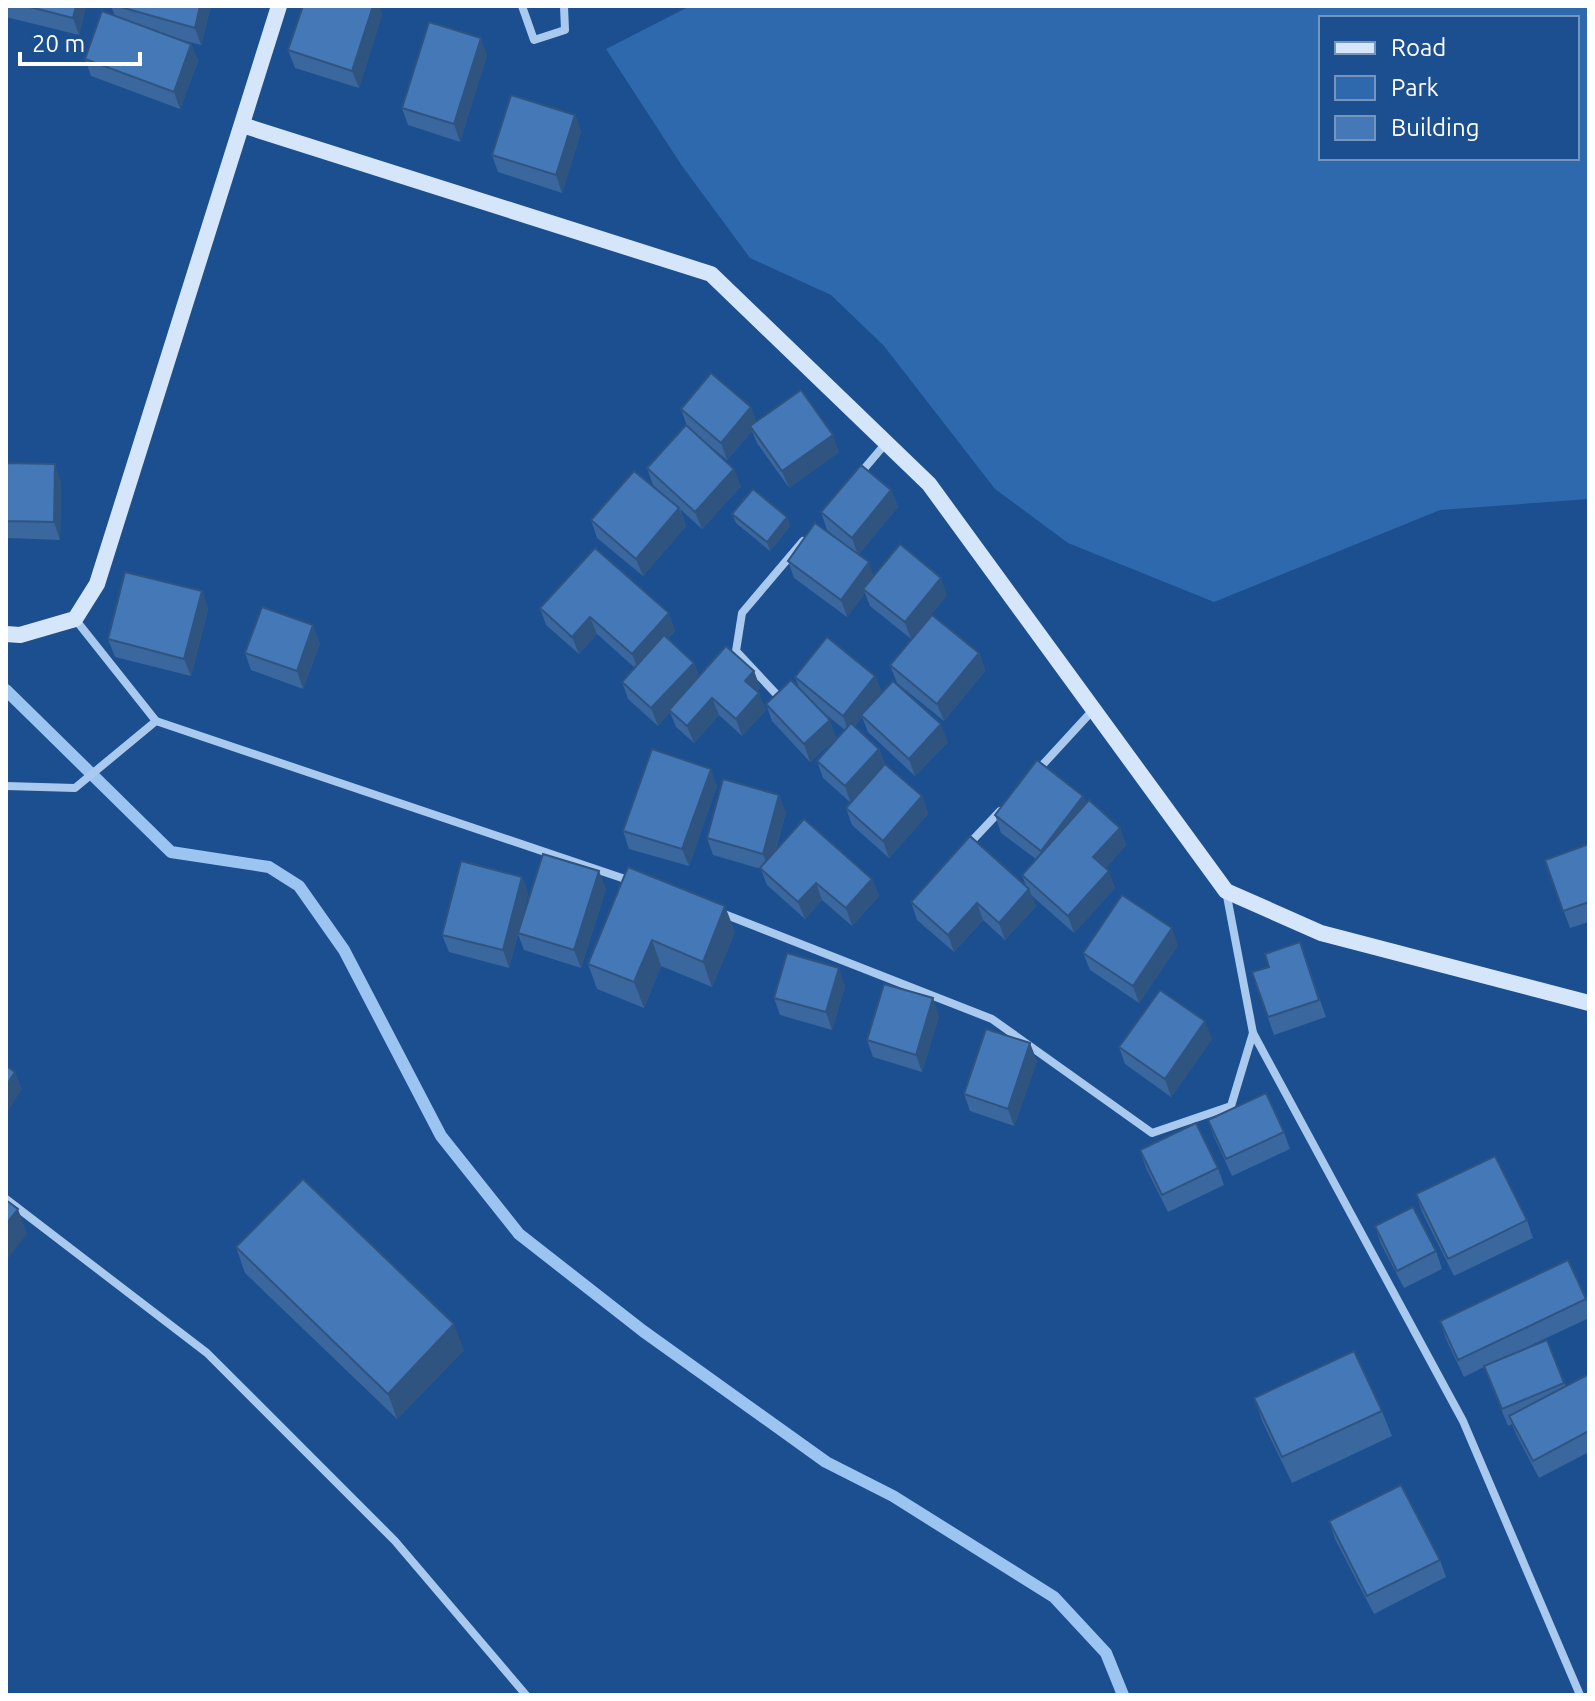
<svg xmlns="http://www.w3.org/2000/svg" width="1595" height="1701" font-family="Ubuntu,sans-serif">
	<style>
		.green { fill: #2e69ad; fill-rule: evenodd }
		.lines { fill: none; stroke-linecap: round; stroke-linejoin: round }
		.stream { stroke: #9cc4f0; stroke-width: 12 }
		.street { stroke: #a9c9ee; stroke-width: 8 }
		.secondary { stroke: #d6e6fa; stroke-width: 16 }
		.wall { fill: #3a679d }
		.shaded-wall { fill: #305480 }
		.building { fill: #4478b7; stroke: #305480; stroke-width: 2 }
	</style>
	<rect width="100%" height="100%" fill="#1b4f8f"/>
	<path class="green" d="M690,6H1589V499L1440,510L1214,602L1068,543L995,489L884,346L831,295L750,258L682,166L606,49ZM1321,18H1577V158H1321Z"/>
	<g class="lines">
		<polyline class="stream" points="6,690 171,852 269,867 299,886 344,950 441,1136 519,1234 643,1331 826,1462 893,1496 1054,1597 1106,1653 1123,1695"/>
		<g class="street">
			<polyline points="522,6 534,40 565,30 564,6"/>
			<polyline points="858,476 886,443"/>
			<polyline points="75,619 156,721"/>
			<polyline points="779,697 736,651 742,613 803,541"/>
			<polyline points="1036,772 1093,710"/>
			<polyline points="6,786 75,788 156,721 631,881"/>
			<polyline points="968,845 1000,811"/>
			<polyline points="1226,891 1253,1033 1463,1421 1580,1695"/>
			<polyline points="719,912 992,1019 1152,1133 1231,1106 1253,1033"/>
			<polyline points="6,1199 207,1353 395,1541 526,1695"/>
		</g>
		<g class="secondary">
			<polyline points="242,125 711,274 929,484 1226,891 1321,933 1589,1003"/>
			<polyline points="6,634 20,635 75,619 97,584 279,6"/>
		</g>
	</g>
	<g class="wall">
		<polygon points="6,6 86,6 79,35 6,17"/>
		<polygon points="111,6 211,6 201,45 175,38 191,44 198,61 180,109 91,76 85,59 115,16"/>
		<polygon points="382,15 359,88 295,68 288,50"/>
		<polygon points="487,55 460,142 408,125 402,108"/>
		<polygon points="575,115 581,132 562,193 498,172 492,155"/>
		<polygon points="751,407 756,422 839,452 789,488 757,443 752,431 727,460 692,431 741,486 702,529 680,509 686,526 643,576 597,538 591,520 672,502 653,485 647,468 687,426 681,409"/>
		<polygon points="6,463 61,481 60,540 6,538"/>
		<polygon points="891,490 898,507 858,555 874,576 947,595 911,639 870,606 865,593 847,617 794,578 788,561 851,549 827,530 821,512"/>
		<polygon points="732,514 787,517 790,526 770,551 736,523"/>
		<polygon points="202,591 208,609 191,676 115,657 108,639"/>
		<polygon points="540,608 675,631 668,639 694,663 699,677 754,671 760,688 757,691 766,710 742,736 719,715 694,743 676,727 670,712 658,726 628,699 622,682 635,668 597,634 579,654 546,625"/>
		<polygon points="320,643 303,689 251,670 245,653"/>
		<polygon points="979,653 985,671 944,721 897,683 890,665"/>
		<polygon points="875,676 882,693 948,742 915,776 868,732 862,717 854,727 879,749 885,765 922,796 928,814 889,858 852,825 846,808 851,803 823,778 817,761 845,730 817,707 836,738 810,762 772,721 766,704 799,688 795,677"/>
		<polygon points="717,786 689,866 629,849 623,831"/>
		<polygon points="1083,796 1086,803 1120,828 1126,845 1106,868 1115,888 1074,933 1031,895 1036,906 1005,940 983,920 954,952 917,920 911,902 1026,886 1022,875 1036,859 1001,833 995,815"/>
		<polygon points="786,812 775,852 872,879 879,896 852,926 822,900 805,919 767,885 761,869 713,855 707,838"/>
		<polygon points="1589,844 1589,922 1570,928 1545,860"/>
		<polygon points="628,867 735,932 712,987 661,966 644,1008 597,989 588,964"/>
		<polygon points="522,877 528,894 519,928 606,889 581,968 524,950 518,934 509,968 449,952 442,935"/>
		<polygon points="1300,942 1326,1017 1274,1035 1252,972 1269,967"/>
		<polygon points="1178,945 1139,1003 1090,970 1083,953"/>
		<polygon points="845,986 832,1030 780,1015 774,998"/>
		<polygon points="939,1016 922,1072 873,1057 867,1040"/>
		<polygon points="1212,1039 1171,1097 1125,1064 1119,1047"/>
		<polygon points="1037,1061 1014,1126 970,1111 964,1094"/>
		<polygon points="1208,1120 1284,1132 1290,1149 1232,1176 1214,1137"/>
		<polygon points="1140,1150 1218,1168 1224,1185 1168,1212 1146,1168"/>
		<polygon points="1416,1194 1527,1220 1533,1238 1454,1276 1422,1212"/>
		<polygon points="1375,1226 1436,1251 1442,1269 1404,1288 1381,1244"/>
		<polygon points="236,1247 464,1350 397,1419 245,1273"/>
		<polygon points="1586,1299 1589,1307 1589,1318 1506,1357 1547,1340 1566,1386 1589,1374 1589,1452 1539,1478 1516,1434 1512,1424 1508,1426 1484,1367 1464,1377 1446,1339 1440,1321"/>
		<polygon points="1254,1398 1382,1411 1392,1436 1292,1483 1263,1423"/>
		<polygon points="1329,1521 1440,1560 1446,1577 1374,1614 1335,1539"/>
	</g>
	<g class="shaded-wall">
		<polygon points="76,6 86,6 79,35 73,18"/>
		<polygon points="200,6 211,6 201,45 195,28"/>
		<polygon points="373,6 379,6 382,15 359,88 352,71"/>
		<polygon points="481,38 487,55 460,142 454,124"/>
		<polygon points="191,44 198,61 180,109 174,92"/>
		<polygon points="575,115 581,132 562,193 556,175"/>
		<polygon points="751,407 757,425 750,426 752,431 727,460 721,443"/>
		<polygon points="833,435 839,452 789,488 782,471"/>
		<polygon points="55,464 61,481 60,540 54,522"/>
		<polygon points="734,469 741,486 702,529 695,512"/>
		<polygon points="891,490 898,507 858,555 852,538"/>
		<polygon points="679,508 686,526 643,576 636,559"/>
		<polygon points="787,517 790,526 770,551 767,542"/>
		<polygon points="869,562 875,580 863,589 865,593 847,617 841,600"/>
		<polygon points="941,578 947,595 911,639 905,622"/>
		<polygon points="202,591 208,609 191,676 184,659"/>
		<polygon points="669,613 675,631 639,671 632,654"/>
		<polygon points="590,617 597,634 579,654 572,637"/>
		<polygon points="313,625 320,643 303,689 297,671"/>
		<polygon points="979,653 985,671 944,721 937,704"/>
		<polygon points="694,663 700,680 669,710 670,712 658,726 651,708"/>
		<polygon points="754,671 760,688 752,698 745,681"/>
		<polygon points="875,676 882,693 849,733 843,716"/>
		<polygon points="759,693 766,710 742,736 736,719"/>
		<polygon points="712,698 719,715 694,743 687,726"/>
		<polygon points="830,720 836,738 810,762 804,744"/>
		<polygon points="941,724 948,742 915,776 909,759"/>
		<polygon points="879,749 885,766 851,804 845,786"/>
		<polygon points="711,769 717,786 689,866 682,849"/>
		<polygon points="779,795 786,812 769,871 763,854"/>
		<polygon points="922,796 928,814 889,858 883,841"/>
		<polygon points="1083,796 1090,813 1047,868 1041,851"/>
		<polygon points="1120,828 1126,845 1100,875 1093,857"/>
		<polygon points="599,871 606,889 581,968 574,950"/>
		<polygon points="1109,871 1115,888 1074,933 1068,916"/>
		<polygon points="522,877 528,894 509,968 503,950"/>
		<polygon points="872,879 879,896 852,926 846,908"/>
		<polygon points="816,883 822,900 805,919 798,902"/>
		<polygon points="1029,889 1036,906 1005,940 999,923"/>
		<polygon points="977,903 983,920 954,952 948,935"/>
		<polygon points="725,906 735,932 712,987 703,962"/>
		<polygon points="1172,928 1178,945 1139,1003 1133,986"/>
		<polygon points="652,940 661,966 644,1008 634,982"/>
		<polygon points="839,968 845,986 832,1030 826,1012"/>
		<polygon points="933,998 939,1016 922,1072 916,1055"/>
		<polygon points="1205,1021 1212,1039 1171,1097 1165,1079"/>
		<polygon points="1030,1043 1037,1061 1014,1126 1008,1109"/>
		<polygon points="15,1072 22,1089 6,1114 6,1086"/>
		<polygon points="18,1209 27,1234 6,1261 6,1224"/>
		<polygon points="454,1324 464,1350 397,1419 388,1394"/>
	</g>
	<g class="building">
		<polygon points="26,6 76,6 73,18"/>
		<polygon points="117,6 200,6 195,28"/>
		<polygon points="303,6 373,6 352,71 288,50"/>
		<polygon points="102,11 191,44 174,92 85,59"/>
		<polygon points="429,22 481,38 454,124 402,108"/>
		<polygon points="511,95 575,115 556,175 492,155"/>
		<polygon points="711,373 751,407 721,443 681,409"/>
		<polygon points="801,390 833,435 782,471 750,426"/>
		<polygon points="686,425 734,469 695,512 647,468"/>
		<polygon points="6,463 55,464 54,522 6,521"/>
		<polygon points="861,465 891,490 852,538 821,512"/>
		<polygon points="634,471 679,508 636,559 591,520"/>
		<polygon points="753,489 787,517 767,542 732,514"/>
		<polygon points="815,523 869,562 841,600 788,561"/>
		<polygon points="900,544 941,578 905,622 863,589"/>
		<polygon points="595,548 669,613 632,654 590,617 572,637 540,608"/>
		<polygon points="125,572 202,591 184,659 108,639"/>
		<polygon points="262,607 313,625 297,671 245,653"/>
		<polygon points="932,615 979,653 937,704 890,665"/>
		<polygon points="664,635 694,663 651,708 622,682"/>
		<polygon points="827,637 875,676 843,716 795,677"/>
		<polygon points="726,646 754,671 745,681 759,693 736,719 712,698 687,726 669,710"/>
		<polygon points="791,680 830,720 804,744 766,704"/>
		<polygon points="893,681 941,724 909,759 861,715"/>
		<polygon points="851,723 879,749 845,786 817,761"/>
		<polygon points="652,749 711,769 682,849 623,831"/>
		<polygon points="1037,760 1083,796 1041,851 995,815"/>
		<polygon points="885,764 922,796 883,841 846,808"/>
		<polygon points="723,779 779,795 763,854 707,838"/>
		<polygon points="1089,800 1120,828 1093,857 1109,871 1068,916 1022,875"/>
		<polygon points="804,819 872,879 846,908 816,883 798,902 760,868"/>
		<polygon points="970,836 1029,889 999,923 977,903 948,935 911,902"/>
		<polygon points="1589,844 1589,902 1563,911 1545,860"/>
		<polygon points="543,854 599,871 574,950 518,933"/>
		<polygon points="461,861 522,877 503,950 442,935"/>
		<polygon points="628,867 725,906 703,962 652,940 634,982 588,964"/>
		<polygon points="1122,895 1172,928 1133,986 1083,953"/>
		<polygon points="1300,942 1319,1000 1268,1017 1252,972 1269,967 1265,954"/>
		<polygon points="787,953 839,968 826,1012 774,998"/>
		<polygon points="884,984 933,998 916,1055 867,1040"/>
		<polygon points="1160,990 1205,1021 1165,1079 1119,1047"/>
		<polygon points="986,1029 1030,1043 1008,1109 964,1094"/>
		<polygon points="6,1066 15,1072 6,1086"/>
		<polygon points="1266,1093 1284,1132 1226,1159 1208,1120"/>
		<polygon points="1196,1123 1218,1168 1162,1195 1140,1150"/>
		<polygon points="1495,1156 1527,1220 1448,1259 1416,1194"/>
		<polygon points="303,1179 454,1324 388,1394 236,1247"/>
		<polygon points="6,1200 18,1209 6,1224"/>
		<polygon points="1413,1207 1436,1251 1397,1271 1375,1226"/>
		<polygon points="1568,1260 1586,1299 1458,1360 1440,1321"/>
		<polygon points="1547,1340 1564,1383 1502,1409 1484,1366"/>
		<polygon points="1354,1351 1382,1411 1282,1457 1254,1398"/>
		<polygon points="1589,1374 1589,1431 1533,1461 1509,1416"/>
		<polygon points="1401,1485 1440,1560 1367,1596 1329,1521"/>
	</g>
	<rect width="1595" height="1701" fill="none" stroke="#ffffff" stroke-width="16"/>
	<rect x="1319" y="16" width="260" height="144" fill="#1b4f8f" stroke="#7695bc" stroke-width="2"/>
	<rect x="1335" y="42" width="40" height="12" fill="#d6e6fa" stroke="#7695bc" stroke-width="2"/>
	<text x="1391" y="56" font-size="24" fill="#ffffff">Road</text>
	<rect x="1335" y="76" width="40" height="24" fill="#2e69ad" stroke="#7695bc" stroke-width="2"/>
	<text x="1391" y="96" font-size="24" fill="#ffffff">Park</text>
	<rect x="1335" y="116" width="40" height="24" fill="#4478b7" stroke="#7695bc" stroke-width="2"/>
	<text x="1391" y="136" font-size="24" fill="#ffffff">Building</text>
	<path d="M20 52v12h120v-12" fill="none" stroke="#ffffff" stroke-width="4"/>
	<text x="32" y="52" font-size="24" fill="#ffffff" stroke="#1b4f8f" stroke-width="6" paint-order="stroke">20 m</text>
</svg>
